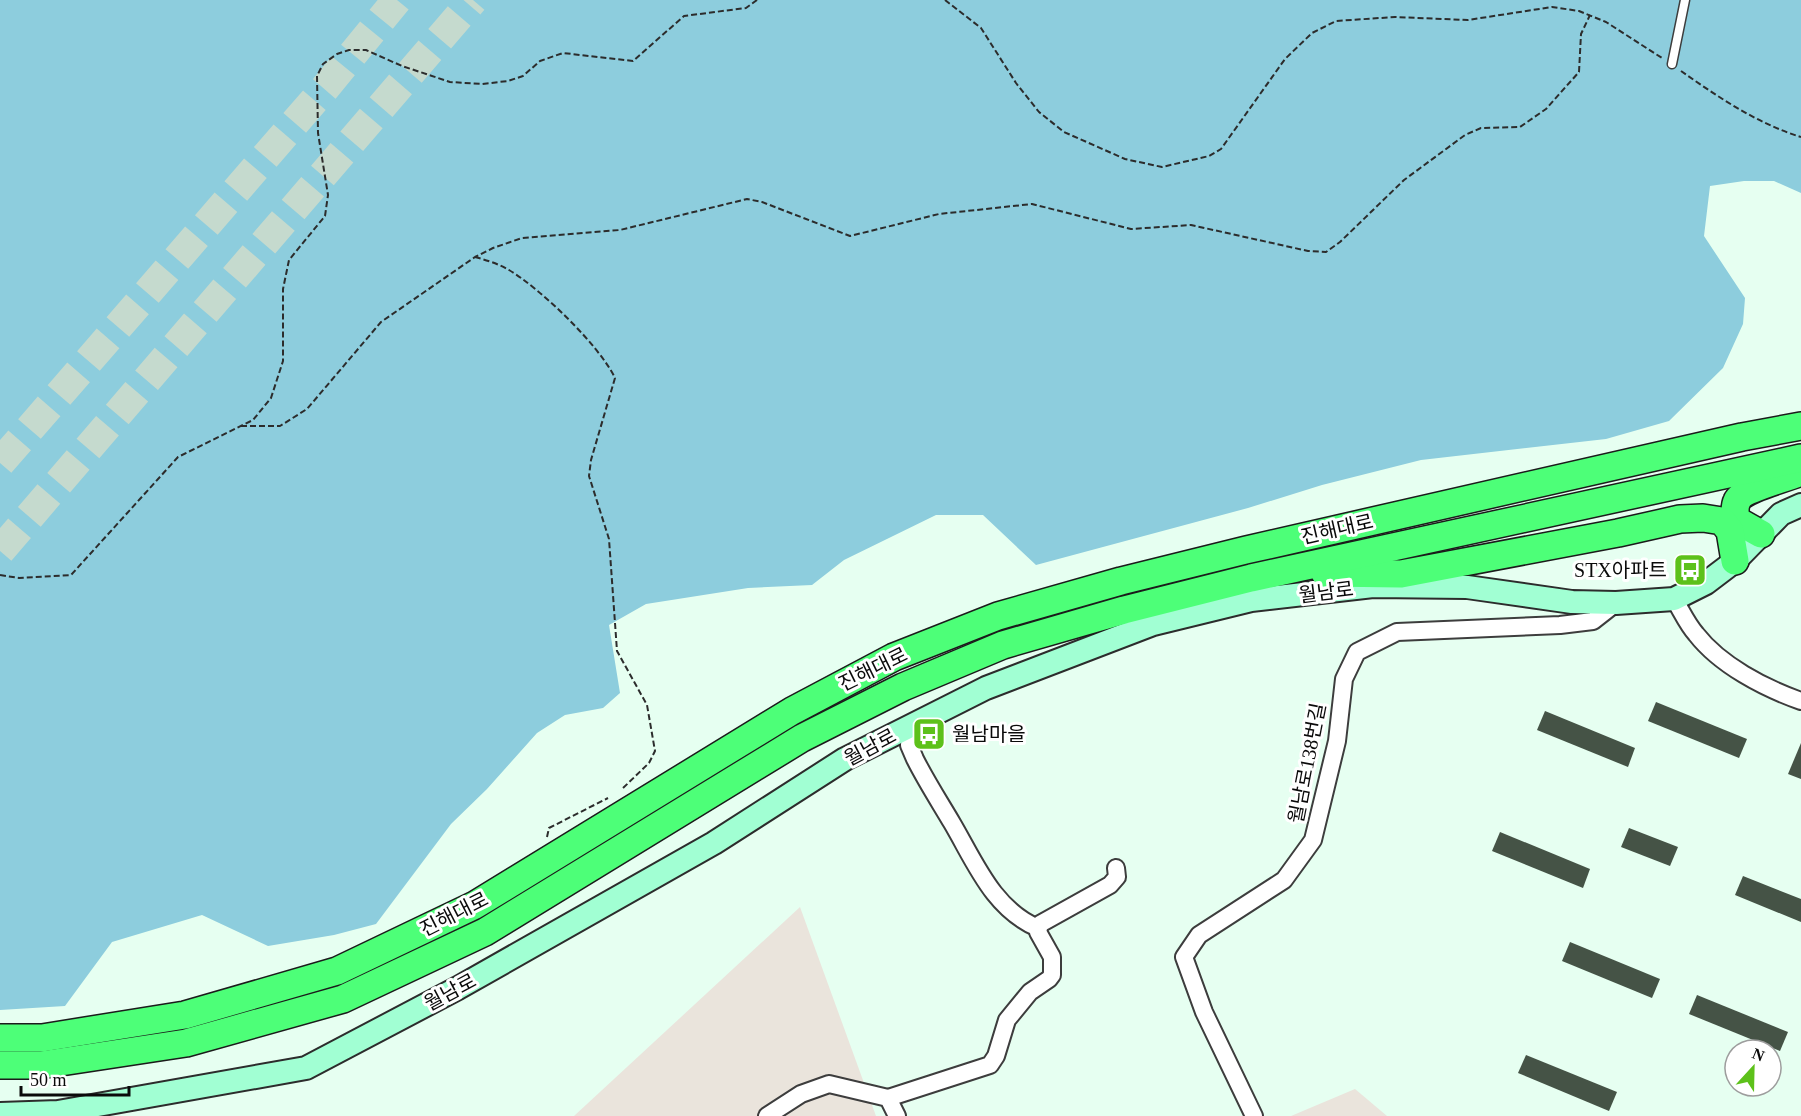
<svg xmlns="http://www.w3.org/2000/svg" width="1801" height="1116" font-family="'Times New Roman','Noto Sans KR',serif">
	<style>
		.industrial { fill: #eae4dc }
		.forest { fill: #8dcddd }
		.building { fill: #455346 }
		.lines { fill: none; stroke-linecap: round; stroke-linejoin: round }
		.motorway-tunnel { stroke: #c5dace; stroke-width: 30; stroke-dasharray: 30 15; stroke-linecap: butt }
		.service-casing { stroke: #3d3d3d; stroke-width: 11 }
		.minor-casing { stroke: #3d3d3d; stroke-width: 20 }
		.secondary-casing { stroke: #2c2c2c; stroke-width: 26 }
		.trunk-casing { stroke: #1b1b1b; stroke-width: 30 }
		.path { stroke: #2c2c2c; stroke-width: 2; stroke-dasharray: 6 3; stroke-linecap: butt }
		.service { stroke: #fff; stroke-width: 8 }
		.minor { stroke: #fff; stroke-width: 16 }
		.secondary { stroke: #a1ffd3; stroke-width: 22 }
		.trunk { stroke: #4dff78; stroke-width: 27 }
		.labels { text-anchor: middle; dominant-baseline: central; stroke-width: 6; stroke-linejoin: round; paint-order: stroke }
		.street-label { font-size: 20px; fill: #0a0a0a; stroke: #fff }
		.poi-label { font-size: 20px; fill: #0a0a0a; stroke: #fff; text-anchor: end }
	</style>
	<rect width="100%" height="100%" fill="#e6fff1"/>
	<g class="industrial">
		<polygon points="800,907 876,1116 574,1116"/>
		<polygon points="1355,1089 1387,1116 1291,1116"/>
	</g>
	<polygon class="forest" points="0,0 1801,0 1801,193 1774,181 1744,181 1710,186 1704,236 1745,298 1743,324 1723,368 1669,421 1606,439 1421,460 1322,485 1248,508 1036,565 983,515 936,515 844,560 812,585 748,588 646,604 609,625 620,693 603,708 565,715 537,733 487,789 451,824 376,924 334,935 268,946 202,915 112,942 65,1006 0,1010"/>
	<g class="building">
		<polygon points="1656,702 1747,739 1739,758 1648,721"/>
		<polygon points="1545,711 1635,748 1628,767 1537,730"/>
		<polygon points="1801,743 1801,779 1788,774"/>
		<polygon points="1629,828 1678,847 1670,866 1621,847"/>
		<polygon points="1500,832 1590,869 1583,888 1492,851"/>
		<polygon points="1743,876 1801,899 1801,922 1735,895"/>
		<polygon points="1570,942 1660,979 1652,998 1562,961"/>
		<polygon points="1697,995 1788,1032 1780,1051 1689,1014"/>
		<polygon points="1526,1055 1617,1092 1609,1111 1518,1073"/>
	</g>
	<g class="lines">
		<g class="motorway-tunnel">
			<polyline points="0,463 325,88 397,0"/>
			<polyline points="0,551 473,0"/>
		</g>
		<g class="service-casing">
			<polyline id="service" points="1672,64 1685,0"/>
		</g>
		<g class="minor-casing">
			<g id="minor">
				<path d="M1674,599C1681,610 1687,624 1696,634C1720,665 1764,688 1801,701"/>
				<path d="M911,725L909,745L915,759C926,781 939,801 952,823C975,862 993,909 1038,928"/>
				<polyline points="888,1098 990,1065 996,1056 1007,1020 1030,992 1049,979 1052,975 1052,957 1038,932 1040,924 1110,885 1117,877 1116,868"/>
				<polyline points="767,1116 801,1094 829,1084 888,1098 897,1116"/>
				<polyline points="1254,1116 1204,1012 1184,957 1199,935 1284,880 1313,840 1337,741 1344,679 1357,652 1397,632 1560,625 1593,621 1616,603"/>
			</g>
		</g>
		<g class="secondary-casing">
			<polyline id="secondary" points="0,1114 58,1112 306,1068 458,988 714,843 845,759 986,688 1153,624 1251,600 1373,586 1467,587 1572,602 1616,603 1674,599 1706,583 1735,561 1781,514 1801,505"/>
		</g>
		<g class="trunk-casing">
			<g id="trunk">
				<path d="M1761,534L1736,520C1735,514 1734,507 1737,501C1742,489 1787,478 1801,472"/>
				<polyline points="1325,573 1401,574 1618,533 1680,519 1703,518 1722,521 1730,531 1735,561"/>
				<polyline points="0,1038 42,1038 185,1015 337,971 475,905 792,711 894,657 998,616 1121,581 1246,550 1742,437 1801,426"/>
				<polyline points="0,1065 41,1065 186,1043 343,999 485,932 802,738 903,687 1003,645 1124,610 1251,578 1801,458"/>
			</g>
		</g>
		<g class="path">
			<polyline points="945,0 981,28 1016,83 1039,112 1064,132 1125,159 1162,167 1209,156 1221,149 1285,59 1312,33 1336,21 1395,17 1468,20 1552,7 1579,11 1606,22 1662,58"/>
			<path d="M1681,71C1718,97 1758,124 1801,137"/>
			<path d="M475,257C486,260 499,264 509,270C541,289 599,345 615,378L591,460L589,476L609,539L617,651L647,705L655,751L649,763L621,790"/>
			<polyline points="241,426 280,426 307,409 381,322 475,257 493,248 522,238 620,230 747,199 762,202 850,236 939,214 1032,204 1131,229 1191,225 1308,251 1326,252 1340,242 1404,180 1465,135 1481,128 1520,127 1546,109 1579,72 1581,34 1590,15"/>
			<polyline points="0,575 19,578 71,575 178,457 253,420 271,398 283,361 283,289 289,260 325,216 328,195 318,133 317,76 323,64 337,54 349,50 366,50 402,66 450,82 482,84 508,81 523,76 540,61 563,53 633,61 684,16 746,8 757,0"/>
			<polyline points="547,837 549,828 608,798"/>
		</g>
		<use href="#service" class="service"/>
		<use href="#minor" class="minor"/>
		<use href="#secondary" class="secondary"/>
		<use href="#trunk" class="trunk"/>
	</g>
	<defs>
		<g id="bus-square" transform="scale(1.725)"><rect x="-9" y="-9" width="18" height="18" rx="4" fill="#5dc11a" stroke="#fff"/><path d="M-5-6H5V4H4V6H2V4H-2V6H-4V4H-5ZM-3.5-4V0h7V-4ZM-3.5 1.2v1.5H-2V1.2ZM2 1.2v1.5H3.5V1.2Z" fill="#fff"/></g>
	</defs>
	<g fill-rule="evenodd">
		<use href="#bus-square" x="1690" y="570"/>
		<use href="#bus-square" x="929" y="734"/>
	</g>
	<g class="labels">
		<g class="street-label">
			<text transform="translate(1337 529) rotate(-13)">진해대로</text>
			<text transform="translate(1326 592) rotate(-7)">월남로</text>
			<text transform="translate(873 669) rotate(-26)">진해대로</text>
			<text transform="translate(870 747) rotate(-28)">월남로</text>
			<text transform="translate(1307 763) rotate(-79)">월남로138번길</text>
			<text transform="translate(454 914) rotate(-27)">진해대로</text>
			<text transform="translate(450 992) rotate(-28)">월남로</text>
		</g>
		<g class="poi-label">
			<text x="1667" y="570">STX아파트</text>
			<text x="952" y="734" text-anchor="start">월남마을</text>
		</g>
	</g>
	<g transform="translate(1753 1068) rotate(22)"><circle r="28" fill="#ffffff" stroke="#9d9d9d" stroke-width="1.5"/>
	<path d="M0-4.5L10 22L0 15L-10 22Z" fill="#5dc11a"/>
	<text y="-9" font-size="16" font-weight="bold" text-anchor="middle" fill="#0a0a0a">N</text>
	</g>
	<path d="M21 1086v9h108v-9" fill="none" stroke="#0a0a0a" stroke-width="3"/>
	<text x="30" y="1086" font-size="18" fill="#0a0a0a" stroke="#ffffff" stroke-width="4.5" paint-order="stroke">50 m</text>
</svg>
